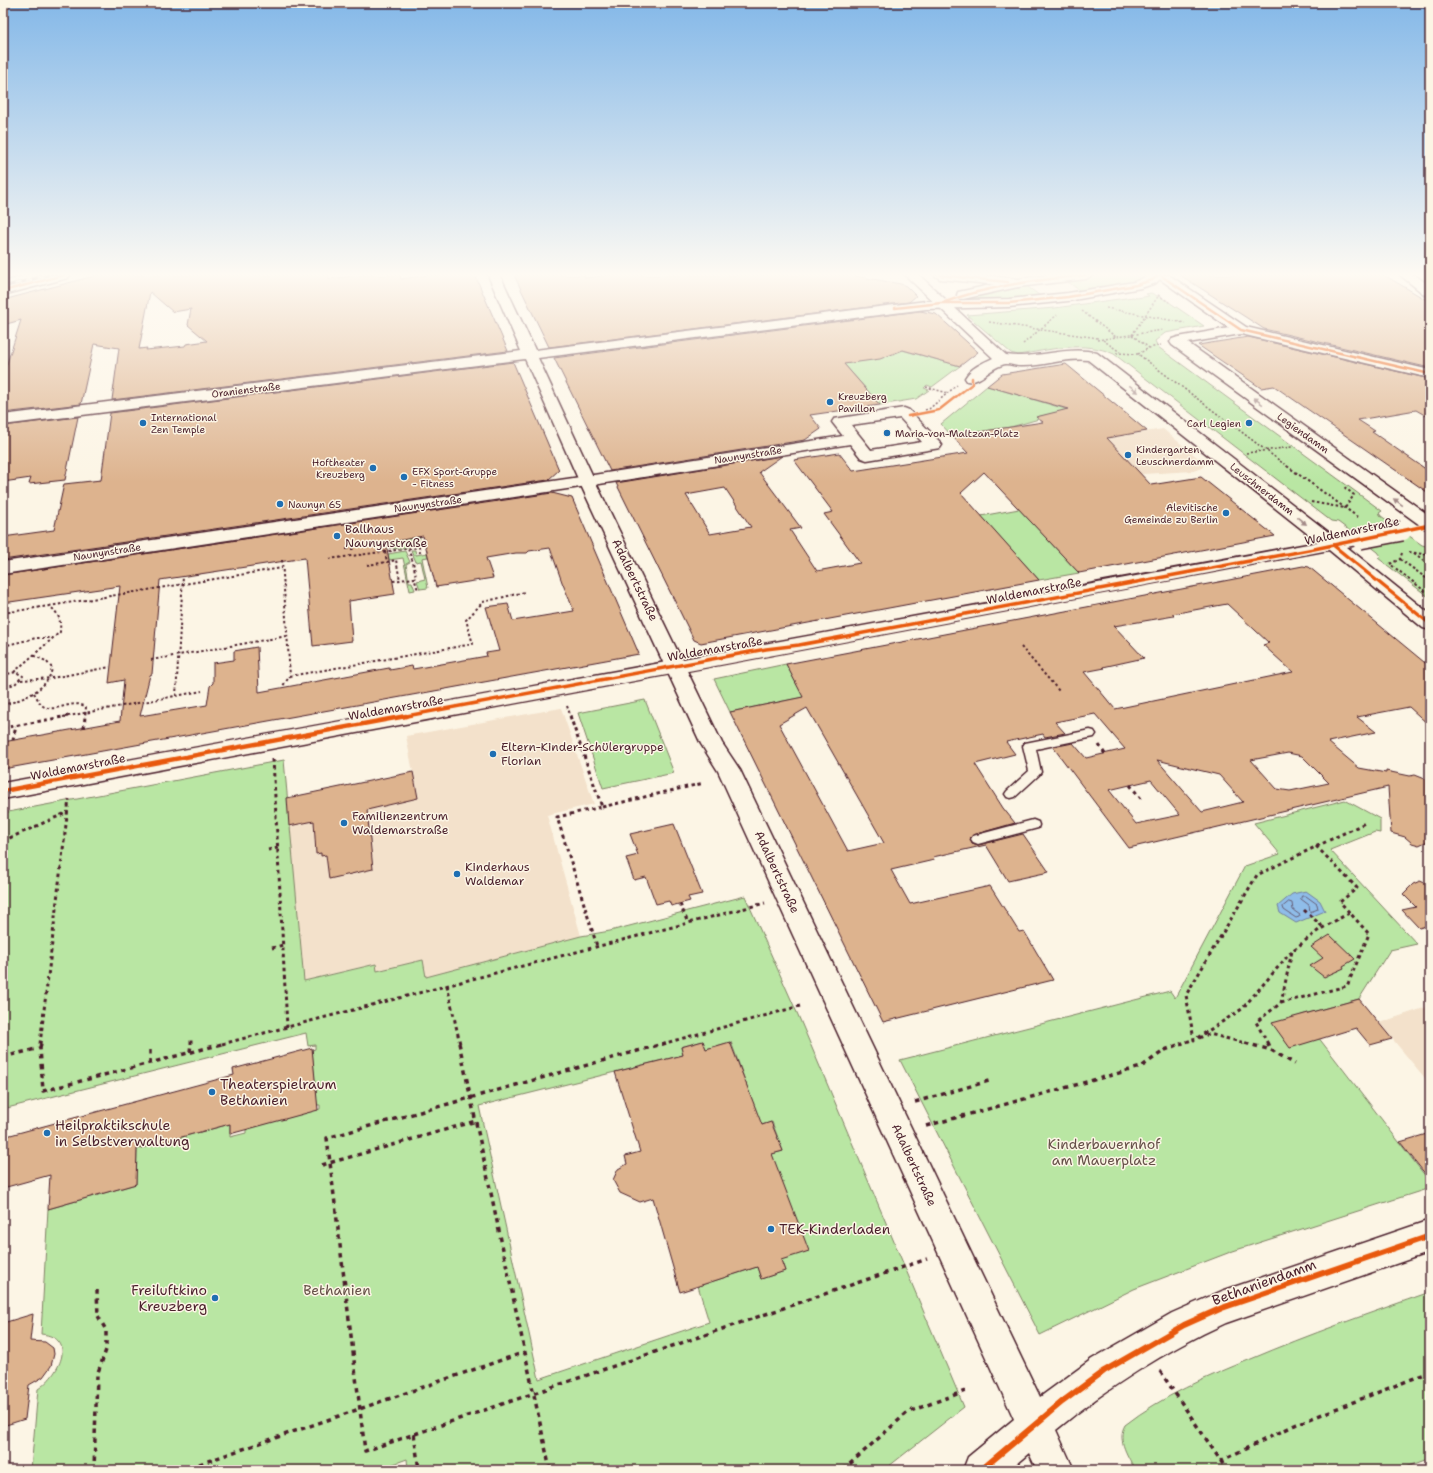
<svg xmlns="http://www.w3.org/2000/svg" width="1433" height="1473" font-family="'Shantell Sans',sans-serif">
	<style>
		.built { fill: #f3e1cb }
		.green { fill: #b9e6a3; stroke: #828267; fill-rule: evenodd }
		.water { fill: #8fbde9; stroke: #737e9d }
		.lines { fill: none; stroke-linecap: round; stroke-linejoin: round }
		.shore { stroke: #665e77; stroke-width: 1 }
		.building { fill: #ddb38e; stroke: #4a1f2b; fill-rule: evenodd }
		.service-casing { stroke: #4a1f2b; stroke-width: 3 }
		.minor-casing { stroke: #4a1f2b; stroke-width: 3 }
		.tertiary-casing { stroke: #4a1f2b; stroke-width: 3 }
		.secondary-casing { stroke: #4a1f2b; stroke-width: 3 }
		.path-far3 { stroke: #4a1f2b; stroke-width: 1.5; stroke-dasharray: 2 2; stroke-linecap: butt }
		.path-far2 { stroke: #4a1f2b; stroke-width: 2; stroke-dasharray: 2.5 2.5; stroke-linecap: butt }
		.path-far1 { stroke: #4a1f2b; stroke-width: 3; stroke-dasharray: 3.5 3.5; stroke-linecap: butt }
		.path { stroke: #4a1f2b; stroke-width: 3.5; stroke-dasharray: 4.5 4.5; stroke-linecap: butt }
		.service { fill: #fcf5e5; fill-rule: evenodd }
		.minor { fill: #fcf5e5; fill-rule: evenodd }
		.tertiary { fill: #fcf5e5; fill-rule: evenodd }
		.secondary { fill: #fcf5e5; fill-rule: evenodd }
		.rail-casing { stroke: #4a1f2b; stroke-width: 3 }
		.rail { stroke: #fcf5e5; stroke-width: 2; stroke-dasharray: 6; stroke-linecap: butt }
		.minor-bridge-casing { stroke: #4a1f2b; stroke-width: 22; stroke-linecap: butt }
		.minor-bridge { stroke: #fcf5e5; stroke-width: 19 }
		.cycleway-far3-casing { stroke: #fcf5e5; stroke-width: 4 }
		.cycleway-far2-casing { stroke: #fcf5e5; stroke-width: 5.5 }
		.cycleway-far1-casing { stroke: #fcf5e5; stroke-width: 7 }
		.cycleway-casing { stroke: #fcf5e5; stroke-width: 8 }
		.cycleway-far3 { stroke: #e8590c; stroke-width: 2.5 }
		.cycleway-far2 { stroke: #e8590c; stroke-width: 3.5 }
		.cycleway-far1 { stroke: #e8590c; stroke-width: 4.5 }
		.cycleway { stroke: #e8590c; stroke-width: 6 }
		.oneway { fill: #a38a88 }
		.poi-dot { fill: #1f6fb2; stroke: #fcf5e5; stroke-width: 1.5 }
		.labels { text-anchor: middle; dominant-baseline: central; stroke-width: 3; stroke-linejoin: round; paint-order: stroke }
		.far-street-label { font-size: 10px; fill: #4a1f2b; stroke: #fcf5e5 }
		.far-poi-label { font-size: 10px; fill: #4a1f2b; stroke: #fcf5e5; text-anchor: start }
		.poi-label { font-size: 12px; fill: #4a1f2b; stroke: #fcf5e5; text-anchor: start }
		.street-label { font-size: 12px; fill: #4a1f2b; stroke: #fcf5e5 }
		.near-poi-label { font-size: 14px; fill: #4a1f2b; stroke: #fcf5e5; text-anchor: start }
		.near-park-label { font-size: 14px; fill: #665149; stroke: #fcf5e5 }
		.near-street-label { font-size: 14px; fill: #4a1f2b; stroke: #fcf5e5 }
	</style>
	<rect width="100%" height="100%" fill="#fcf5e5"/>
	<filter id="ink" filterUnits="userSpaceOnUse"><feTurbulence type="fractalNoise" baseFrequency=".025" numOctaves="2"/><feDisplacementMap in="SourceGraphic" scale="8" xChannelSelector="R" yChannelSelector="G"/><feConvolveMatrix kernelMatrix="1 2 1 2 8 2 1 2 1" color-interpolation-filters="sRGB"/></filter>
	<g filter="url(#ink)">
		<g class="built">
			<polygon points="1163,429 1204,463 1203,468 1193,471 1093,477 1059,446"/>
			<polygon points="561,708 594,804 547,815 581,936 426,977 423,960 377,971 375,964 303,981 289,826 322,819 321,856 326,855 329,879 373,869 370,828 367,828 364,810 418,798 406,736"/>
			<polygon points="1430,1006 1430,1084 1379,1023"/>
		</g>
		<g class="green">
			<polygon points="1108,275 1140,275 1147,280 1083,293 1064,279"/>
			<polygon points="1024,284 1043,298 960,300 963,298"/>
			<path d="M1151,293L1166,300L1204,326L1165,333L1155,341L1158,347L1382,511L1379,513L1381,516L1422,545L1430,547V598L1378,558L1381,556L1378,552L1338,522L1331,521L1114,354C1084,340 1049,350 1018,355L1011,353L967,315L1055,308L1133,297L1137,298L1149,296L1146,294Z"/>
			<polygon points="902,350 960,366 932,387 927,385 924,388 929,390 916,399 880,405 844,364"/>
			<polygon points="987,386 1069,410 1037,417 1039,419 1011,427 952,436 941,424"/>
			<polygon points="1019,509 1079,573 1039,580 981,516"/>
			<polygon points="420,537 419,542 411,544 408,547 393,549 392,541"/>
			<polygon points="411,550 415,550 416,555 427,553 428,557 422,558 428,588 420,589 417,581 425,579 421,561 416,562"/>
			<polygon points="405,551 410,562 406,564 409,582 412,582 415,590 410,591 403,558 389,560 388,554"/>
			<polygon points="786,664 804,697 730,712 714,679"/>
			<polygon points="645,700 674,773 603,788 578,713"/>
			<path d="M284,760L304,981L376,964L377,971L423,960L426,977L581,936L610,931L745,896L798,1015L964,1407L884,1470H408L407,1459L377,1470H358L357,1468L352,1470H31L38,1389C58,1376 79,1338 41,1334L48,1209L136,1184L137,1149L230,1124V1137L246,1133V1129L320,1109V1105H317L312,1050L315,1049V1045L308,1046L306,1033L3,1109V813ZM703,1041L706,1049L731,1042L761,1125L772,1122L783,1151L772,1154L781,1260L785,1271L761,1279L757,1267L698,1286L709,1322L539,1379L479,1106L683,1055L681,1047Z"/>
			<polygon points="1345,800 1380,819 1380,833 1375,832 1330,850 1417,944 1390,950 1359,999 1301,1015 1430,1182 1430,1188 1233,1251 1134,1289 1040,1335 900,1060 1170,991 1175,998 1245,866 1280,854 1254,823"/>
			<path d="M1430,1292V1458L1399,1470H1135C1129,1457 1116,1440 1125,1425C1162,1396 1207,1377 1251,1359C1310,1334 1370,1313 1430,1292Z"/>
		</g>
		<polygon class="water" points="1306,891 1320,901 1325,911 1296,923 1280,913 1278,906 1292,894"/>
		<g class="lines">
			<g class="shore">
				<polygon points="1302,896 1306,896 1317,904 1318,909 1310,912 1309,905 1301,899"/>
				<polygon points="1289,902 1292,903 1293,910 1300,915 1299,917 1296,918 1284,910 1283,907"/>
			</g>
		</g>
		<g class="building">
			<path d="M98,275H329V279L361,275H400L401,279L428,275H475L508,351L112,400L119,348L94,344L81,404L3,413V376L21,320L3,325V300ZM150,292L173,312L191,309L188,325L207,341L186,344L185,346L146,350L147,348L139,349Z"/>
			<polygon points="514,275 584,275 585,278 610,275 850,275 901,284 906,286 916,296 909,302 549,347"/>
			<polygon points="1180,275 1384,275 1430,302 1430,368 1264,329"/>
			<polygon points="920,311 936,314 978,352 960,366 903,350 880,359 844,364 880,405 810,415 821,429 805,440 610,471 554,358"/>
			<polygon points="1248,337 1430,379 1430,418 1416,410 1358,420 1375,431 1372,432 1430,472 1430,494 1274,386 1261,388 1198,345"/>
			<polygon points="513,362 559,470 548,480 3,560 3,537 54,530 64,484 101,480 110,413"/>
			<path d="M1066,364L1147,431L1107,438L1151,485L1201,477L1275,536L1079,573L984,472L961,493L1039,580L701,643L694,640L616,483L782,456L759,472L801,528L790,530L817,571L860,563L824,514L833,512L794,460L839,453L853,471L968,453L952,436L1043,422L1036,417L1068,409L987,386L1002,374ZM725,488L751,527L710,534L686,495Z"/>
			<polygon points="78,417 65,480 29,484 31,478 3,482 3,426"/>
			<path d="M552,493L572,498L639,654L3,769V742L120,721L124,680L109,683L120,586L3,603V575ZM423,536L436,587L493,578L486,558L516,553H527L529,551L550,548L562,582L574,611L513,621L508,604L486,607L499,651L486,653L487,656L413,669L412,666L390,670L389,668L259,692L257,647L234,651V660L213,663V683L210,686L207,705L140,716L150,675L152,674L160,580L305,558L313,646L352,641L349,601L395,594L386,543Z"/>
			<path d="M1303,566L1309,567L1430,667V726L1409,707L1357,717L1376,732L1328,742L1359,768L1386,773V771L1410,776L1415,775L1430,781V840L1419,845L1412,843L1405,837L1391,833L1388,787L1129,848L1053,747L1073,743L1086,758L1125,749L1095,714L1055,722L1065,733L1045,737L1043,734L1006,742L1015,754L975,764L1003,808L1015,823L973,835L970,838L972,843L978,845L1023,834L1049,872L1008,881L986,845L933,857L934,860L891,870L910,904L990,886L1019,932L1024,931L1053,980L883,1022L730,712L803,697L786,664ZM1227,604L1269,643L1263,645L1293,672L1115,709L1084,672L1105,668L1103,667L1144,658L1114,626L1174,616L1172,614ZM807,708L884,843L848,851L779,724ZM1288,753L1302,756L1329,783L1290,791L1277,789L1251,760ZM1157,760L1219,775L1243,802L1202,812ZM1151,780L1180,815L1136,824L1109,790Z"/>
			<polygon points="413,772 418,798 367,810 373,869 329,879 326,855 321,856 321,853 316,854 314,821 289,826 287,798"/>
			<polygon points="674,824 702,894 688,897 690,901 671,906 669,901 656,904 646,877 634,880 626,858 638,855 630,834"/>
			<polygon points="1420,881 1430,885 1430,925 1419,928 1402,910 1416,907 1403,894 1413,884"/>
			<polygon points="1330,935 1355,959 1343,966 1344,968 1324,977 1310,966 1323,958 1311,947"/>
			<polygon points="1359,999 1392,1039 1370,1045 1356,1028 1290,1048 1272,1023"/>
			<polygon points="703,1041 706,1049 730,1042 762,1125 771,1122 783,1151 772,1154 809,1251 781,1260 785,1271 761,1279 757,1267 680,1292 653,1198 640,1202 620,1193 613,1180 618,1169 627,1164 625,1156 640,1152 615,1072 683,1055 681,1047"/>
			<polygon points="312,1048 318,1110 230,1134 230,1124 137,1149 136,1184 48,1209 50,1175 3,1188 3,1137 234,1075 233,1069"/>
			<polygon points="1430,1133 1430,1180 1400,1142"/>
			<polygon points="33,1314 30,1341 45,1342 53,1348 54,1354 51,1366 43,1377 29,1385 25,1419 3,1426 3,1323"/>
		</g>
		<g class="lines">
			<g class="service-casing">
				<g id="service">
					<polygon points="28,275 41,275 3,286 3,282"/>
					<polygon points="1090,730 1094,731 1096,734 1094,737 1036,749 1041,772 1039,775 1015,797 1011,798 1007,797 1005,794 1007,791 1029,771 1023,746 1025,743"/>
					<polygon points="1033,820 1038,822 1039,825 1038,828 978,844 973,842 971,839 973,836"/>
				</g>
			</g>
			<g class="minor-casing">
				<g id="minor">
					<path d="M905,275H919L1006,355C1037,360 1067,345 1097,353L1336,538L1360,534L1366,535L1369,539L1366,543L1347,547L1430,614V630L1423,628L1329,550C887,635 445,716 3,799V783C441,702 880,624 1318,542L1088,360C1065,357 1043,367 1020,366C1014,366 1007,362 1002,365C989,369 979,384 967,381L965,378C971,368 982,363 993,358Z"/>
					<polygon points="934,275 981,275 1018,279 1023,280 1024,283 1023,286 1018,287 940,279"/>
					<polygon points="1154,275 1169,275 1246,327 1430,370 1430,378 1241,334 1188,343 1430,516 1430,529 1424,528 1172,345 1170,342 1172,339 1178,337 1229,328"/>
					<polygon points="1400,275 1415,275 1430,286 1430,296 1425,295"/>
					<path d="M904,408L909,410L940,442L942,445L940,448L867,460L861,458L850,444L587,486L3,574V562L587,476L843,436L832,422L834,419ZM900,418L922,442L871,450L851,425Z"/>
				</g>
			</g>
			<g class="tertiary-casing">
				<g id="tertiary">
					<path d="M488,275H500L535,350L926,301L1009,299L1068,293L1134,282L1150,275H1164L1156,283L1141,288L1068,301L1009,307L926,309L538,358L595,481L722,743L740,770L1040,1397L1092,1359L1172,1313L1222,1291L1430,1220V1252L1226,1323C1165,1351 1108,1387 1056,1430L1074,1470H1037L1029,1453L1009,1470H963L968,1457L1014,1419L718,771L701,744L579,481L525,359L3,425V415L521,351Z"/>
					<polygon points="1050,275 1092,275 1086,279 1018,287 963,299 958,298 957,295 958,292 1018,279"/>
				</g>
			</g>
			<g class="secondary-casing">
				<polygon id="secondary" points="48,275 70,275 68,278 3,295 3,287"/>
			</g>
			<g class="path-far3">
				<polyline points="1158,295 1169,302"/>
				<polyline points="1106,308 1185,323"/>
				<polyline points="1082,311 1116,337"/>
				<polyline points="989,322 1098,338"/>
				<polyline points="1132,335 1159,295"/>
				<polyline points="1132,335 1149,348"/>
				<polyline points="1097,340 1163,330"/>
				<polyline points="1103,340 1120,352"/>
				<polyline points="1023,344 1057,315"/>
				<polyline points="1116,353 1138,354 1288,467"/>
				<polyline points="1138,354 1149,348 1161,345"/>
				<polyline points="926,387 948,393"/>
				<polyline points="925,410 929,409 957,385"/>
				<polyline points="1246,453 1292,447"/>
			</g>
			<g class="path-far2">
				<polyline points="1287,466 1359,518"/>
				<polyline points="1311,502 1345,508 1354,495 1343,486"/>
				<polyline points="389,541 391,552"/>
				<polyline points="346,549 355,549"/>
				<polyline points="408,549 413,562 416,577 414,578 418,590"/>
				<polyline points="385,552 387,562 396,560 400,580"/>
				<polyline points="1409,552 1430,555"/>
				<polyline points="1402,553 1400,559 1390,564 1430,595"/>
				<polyline points="1414,553 1430,565"/>
				<polyline points="329,559 419,547 420,553"/>
				<polyline points="1400,559 1430,581"/>
				<polyline points="282,560 290,676 282,687"/>
				<polyline points="367,565 387,562"/>
				<polyline points="393,581 414,578"/>
				<polyline points="49,606 282,568"/>
				<path d="M3,613L49,606C59,613 61,620 60,632L14,672"/>
				<polyline points="3,646 36,638 53,638"/>
				<polyline points="1021,647 1059,691"/>
				<polyline points="151,660 287,636"/>
				<polyline points="3,675 16,672 23,676 15,684 3,687"/>
				<polyline points="290,676 473,644 466,620 483,602 525,592"/>
				<polyline points="21,680 52,678 110,667"/>
				<path d="M34,693C37,697 39,703 43,706C56,714 72,698 86,707L85,717"/>
				<polyline points="176,696 183,576"/>
				<path d="M3,705C21,700 49,690 52,668L46,661L32,655"/>
				<polyline points="567,706 571,717"/>
				<polyline points="63,717 202,691"/>
			</g>
			<g class="path-far1">
				<polyline points="570,716 602,807 557,817 597,946"/>
				<polyline points="3,728 68,716"/>
				<polyline points="84,728 85,716"/>
				<polyline points="13,740 16,726"/>
				<polyline points="1099,745 1105,754"/>
				<polyline points="273,759 287,1027"/>
				<polyline points="1130,785 1143,801"/>
				<polyline points="602,807 704,783"/>
				<polyline points="3,841 68,812"/>
				<polyline points="268,850 278,848"/>
				<polyline points="680,904 688,923"/>
				<polyline points="1304,910 1323,927"/>
				<polyline points="272,948 283,945"/>
				<polyline points="1292,951 1242,1009 1194,1040 1186,995 1257,875 1367,822"/>
				<polyline points="447,985 460,1044"/>
				<polyline points="1281,1003 1347,986 1369,934 1340,902 1357,888 1316,846"/>
				<polyline points="1199,1038 1209,1034 1249,1044"/>
				<polyline points="40,1044 69,799"/>
				<polyline points="191,1044 191,1040"/>
				<polyline points="222,1044 765,903"/>
				<polyline points="662,1044 800,1006"/>
				<polyline points="1180,1044 1195,1039"/>
				<polyline points="1268,1044 1256,1022 1281,1003 1292,951 1319,930 1349,913"/>
			</g>
			<g class="path">
				<polyline points="459,1043 550,1470"/>
				<polyline points="666,1043 327,1138 365,1451 927,1259"/>
				<polyline points="1245,1043 1271,1050 1295,1064"/>
				<polyline points="1267,1043 1271,1050"/>
				<polyline points="40,1048 41,1043"/>
				<polyline points="150,1050 150,1062"/>
				<polyline points="190,1052 191,1043"/>
				<polyline points="3,1057 40,1048 43,1091 226,1043"/>
				<polyline points="915,1102 992,1080"/>
				<polyline points="926,1126 1141,1067 1165,1050 1183,1043"/>
				<polyline points="322,1165 476,1121"/>
				<polyline points="1160,1371 1227,1470"/>
				<polyline points="414,1434 419,1470"/>
				<polyline points="1220,1461 1297,1424 1430,1372"/>
				<polyline points="901,1468 903,1470"/>
				<polyline points="94,1470 97,1375 106,1350 106,1330 98,1316 97,1290"/>
				<polyline points="182,1470 525,1352"/>
				<polyline points="843,1470 908,1412 968,1390"/>
			</g>
			<use href="#service" class="service"/>
			<use href="#minor" class="minor"/>
			<use href="#tertiary" class="tertiary"/>
			<use href="#secondary" class="secondary"/>
			<g class="rail-casing">
				<polyline id="rail" points="3,287 48,275"/>
			</g>
			<use href="#rail" class="rail"/>
			<g class="minor-bridge-casing">
				<polyline id="minor-bridge" points="1360,539 1402,531"/>
			</g>
			<use href="#minor-bridge" class="minor-bridge"/>
			<g class="cycleway-far3-casing">
				<g id="cycleway-far3">
					<polyline points="940,275 1008,282"/>
					<polyline points="1160,275 1241,330 1430,374"/>
					<polyline points="3,291 64,275"/>
					<path d="M945,302C991,285 1038,280 1086,275"/>
					<polyline points="895,308 941,303 1009,303 1068,297 1136,285 1152,280 1158,275"/>
					<polyline points="908,416 939,410 972,384 972,378"/>
				</g>
			</g>
			<g class="cycleway-far2-casing">
				<g id="cycleway-far2">
					<polyline points="1333,545 1430,624"/>
					<polyline points="401,717 766,649 799,645 1314,549 1430,525"/>
				</g>
			</g>
			<g class="cycleway-far1-casing">
				<polyline id="cycleway-far1" points="3,791 406,716"/>
			</g>
			<g class="cycleway-casing">
				<polyline id="cycleway" points="981,1470 1062,1402 1104,1371 1184,1325 1222,1308 1430,1236"/>
			</g>
			<use href="#cycleway-far3" class="cycleway-far3"/>
			<use href="#cycleway-far2" class="cycleway-far2"/>
			<use href="#cycleway-far1" class="cycleway-far1"/>
			<use href="#cycleway" class="cycleway"/>
		</g>
		<defs><path id="oneway-solid" d="M-6-.8H1V-3.2L6.5 0L1 3.2V.8H-6Z"/></defs>
		<g class="oneway">
			<use href="#oneway-solid" transform="translate(1134 389) rotate(38)"/>
			<use href="#oneway-solid" transform="translate(1258 401) rotate(-144)"/>
			<use href="#oneway-solid" transform="translate(1398 502) rotate(-144)"/>
			<use href="#oneway-solid" transform="translate(1302 521) rotate(38)"/>
		</g>
	</g>
	<linearGradient id="sky" x2="0" y2="1"><stop stop-color="#84b8e8"/><stop offset="0.57" stop-color="#fefaf3"/><stop offset="1" stop-color="#fefaf3" stop-opacity="0"/></linearGradient>
	<rect width="1433" height="482" fill="url(#sky)"/>
	<g class="poi-dot">
		<circle cx="830" cy="402" r="4"/>
		<circle cx="143" cy="423" r="4"/>
		<circle cx="1249" cy="423" r="4"/>
		<circle cx="887" cy="433" r="4"/>
		<circle cx="1128" cy="455" r="4"/>
		<circle cx="373" cy="468" r="4"/>
		<circle cx="404" cy="477" r="4"/>
		<circle cx="280" cy="504" r="4"/>
		<circle cx="1226" cy="513" r="4"/>
		<circle cx="337" cy="536" r="4"/>
		<circle cx="493" cy="754" r="4"/>
		<circle cx="344" cy="823" r="4"/>
		<circle cx="457" cy="874" r="4"/>
		<circle cx="212" cy="1092" r="4"/>
		<circle cx="47" cy="1133" r="4"/>
		<circle cx="771" cy="1229" r="4"/>
		<circle cx="215" cy="1298" r="4"/>
	</g>
	<g class="labels">
		<g class="far-street-label">
			<text transform="translate(246 390) rotate(-7)">Oranienstraße</text>
			<text transform="translate(1303 433) rotate(36)">Legiendamm</text>
			<text transform="translate(748 455) rotate(-9)">Naunynstraße</text>
			<text transform="translate(1262 489) rotate(38)">Leuschnerdamm</text>
			<text transform="translate(428 504) rotate(-8)">Naunynstraße</text>
			<text transform="translate(107 552) rotate(-9)">Naunynstraße</text>
		</g>
		<g class="far-poi-label">
			<text x="838" y="396">Kreuzberg<tspan x="838" dy="12">Pavillon</tspan></text>
			<text x="151" y="417">International<tspan x="151" dy="12">Zen Temple</tspan></text>
			<text x="1241" y="423" text-anchor="end">Carl Legien</text>
			<text x="895" y="433">Maria-von-Maltzan-Platz</text>
			<text x="1136" y="449">Kindergarten<tspan x="1136" dy="12">Leuschnerdamm</tspan></text>
			<text x="365" y="462" text-anchor="end">Hoftheater<tspan x="365" dy="12">Kreuzberg</tspan></text>
			<text x="412" y="471">EFX Sport-Gruppe<tspan x="412" dy="12">- Fitness</tspan></text>
			<text x="288" y="504">Naunyn 65</text>
			<text x="1218" y="507" text-anchor="end">Alevitische<tspan x="1218" dy="12">Gemeinde zu Berlin</tspan></text>
		</g>
		<g class="poi-label">
			<text x="345" y="529">Ballhaus<tspan x="345" dy="14">Naunynstraße</tspan></text>
			<text x="501" y="747">Eltern-Kinder-Schülergruppe<tspan x="501" dy="14">Florian</tspan></text>
			<text x="352" y="816">Familienzentrum<tspan x="352" dy="14">Waldemarstraße</tspan></text>
			<text x="465" y="867">Kinderhaus<tspan x="465" dy="14">Waldemar</tspan></text>
		</g>
		<g class="street-label">
			<text transform="translate(1352 531) rotate(-12)">Waldemarstraße</text>
			<text transform="translate(635 580) rotate(64)">Adalbertstraße</text>
			<text transform="translate(1034 591) rotate(-11)">Waldemarstraße</text>
			<text transform="translate(715 649) rotate(-10)">Waldemarstraße</text>
			<text transform="translate(396 708) rotate(-10)">Waldemarstraße</text>
			<text transform="translate(78 767) rotate(-11)">Waldemarstraße</text>
			<text transform="translate(777 872) rotate(65)">Adalbertstraße</text>
			<text transform="translate(914 1165) rotate(65)">Adalbertstraße</text>
		</g>
		<g class="near-poi-label">
			<text x="220" y="1084">Theaterspielraum<tspan x="220" dy="16">Bethanien</tspan></text>
			<text x="55" y="1125">Heilpraktikschule<tspan x="55" dy="16">in Selbstverwaltung</tspan></text>
			<text x="779" y="1229">TEK-Kinderladen</text>
			<text x="207" y="1290" text-anchor="end">Freiluftkino<tspan x="207" dy="16">Kreuzberg</tspan></text>
		</g>
		<g class="near-park-label">
			<text x="1104" y="1144">Kinderbauernhof<tspan x="1104" dy="16">am Mauerplatz</tspan></text>
			<text x="337" y="1290">Bethanien</text>
		</g>
		<g class="near-street-label">
			<text transform="translate(1264 1282) rotate(-20)">Bethaniendamm</text>
		</g>
	</g>
	<rect width="1433" height="1473" fill="none" stroke="#fcf5e5" stroke-width="16"/>
	<rect x="8" y="8" width="1417" height="1457" fill="none" stroke="#4a1f2b" stroke-width="1.5" filter="url(#ink)"/>
</svg>
